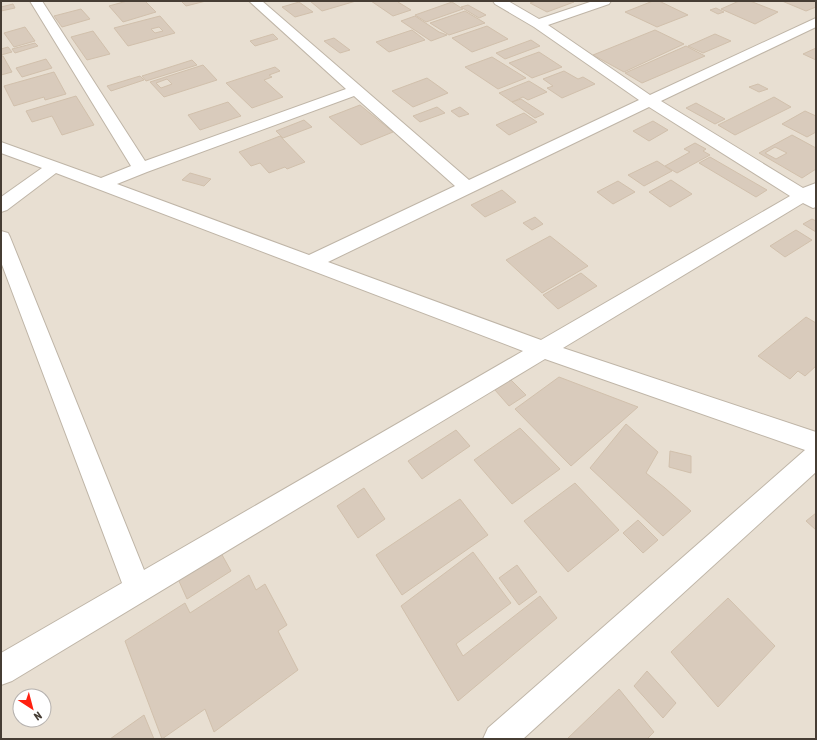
<svg xmlns="http://www.w3.org/2000/svg" width="817" height="740" font-family="'Asap Condensed',sans-serif">
	<style>
		.residential { fill: #e8dfd2; fill-rule: evenodd }
		.building { fill: #d9cbbc; stroke: #d1c0ac; fill-rule: evenodd }
		.lines { fill: none; stroke-linecap: round; stroke-linejoin: round }
		.minor-casing { stroke: #bfb5a7; stroke-width: 2 }
		.minor { fill: #fff; fill-rule: evenodd }
	</style>
	<rect width="100%" height="100%" fill="#f3eee5"/>
	<path class="residential" d="M1,1H816V739H1ZM20,696H44V720H20Z"/>
	<g class="building">
		<polygon points="127,1 145,1 156,12 123,22 109,6"/>
		<polygon points="181,1 206,1 186,6"/>
		<polygon points="310,1 356,1 322,11"/>
		<polygon points="371,1 402,1 398,2 411,10 393,16"/>
		<polygon points="536,1 571,1 574,2 547,12 530,3"/>
		<polygon points="653,1 659,1 688,15 657,27 625,12"/>
		<polygon points="739,1 750,1 778,12 755,24 721,9"/>
		<polygon points="782,1 816,1 816,7 806,11"/>
		<polygon points="299,2 313,12 295,17 282,7"/>
		<polygon points="452,2 463,9 426,22 415,15"/>
		<polygon points="13,4 15,8 1,11 1,7"/>
		<polygon points="468,5 486,15 479,18 461,7"/>
		<polygon points="716,8 724,12 718,14 710,10"/>
		<polygon points="81,9 90,19 62,27 54,16"/>
		<polygon points="465,11 485,23 449,35 430,23"/>
		<path d="M160,16L175,33L128,46L114,28ZM159,27L163,31L155,33L151,29Z"/>
		<polygon points="415,16 439,32 447,35 431,41 401,21"/>
		<polygon points="487,26 508,39 472,52 452,38"/>
		<polygon points="25,27 35,41 14,47 4,33"/>
		<polygon points="412,30 425,40 389,52 376,42"/>
		<polygon points="655,30 684,44 624,72 593,55"/>
		<polygon points="93,31 110,54 87,60 71,37"/>
		<polygon points="273,34 278,39 255,46 250,41"/>
		<polygon points="715,34 731,41 703,53 688,46"/>
		<polygon points="334,38 350,50 340,53 324,41"/>
		<polygon points="531,40 540,46 505,59 496,53"/>
		<polygon points="35,43 38,46 15,53 12,49"/>
		<polygon points="686,46 705,56 642,83 625,73"/>
		<polygon points="8,47 12,52 1,55 1,49"/>
		<polygon points="816,48 816,60 803,54"/>
		<polygon points="539,52 562,67 532,78 509,63"/>
		<polygon points="1,56 3,56 12,72 1,75"/>
		<polygon points="492,57 526,78 498,89 465,67"/>
		<polygon points="46,59 52,68 22,77 16,68"/>
		<polygon points="192,60 197,65 146,81 142,76"/>
		<path d="M203,65L217,80L164,97L150,82ZM167,79L172,84L161,88L156,83Z"/>
		<polygon points="275,67 280,71 269,75 272,77 264,80 283,97 252,108 226,83"/>
		<polygon points="564,71 578,79 583,77 595,84 562,98 547,88 553,86 543,79"/>
		<polygon points="54,72 66,94 45,100 44,97 14,106 4,86"/>
		<polygon points="140,76 144,80 111,91 107,86"/>
		<polygon points="427,78 448,93 413,107 392,91"/>
		<polygon points="529,81 547,92 528,100 523,97 512,102 499,93"/>
		<polygon points="758,84 768,89 759,92 749,87"/>
		<polygon points="76,96 94,125 62,135 52,116 32,122 26,111"/>
		<polygon points="774,97 791,107 735,135 718,125"/>
		<polygon points="521,99 544,114 535,118 512,102"/>
		<polygon points="228,102 241,116 200,130 188,115"/>
		<polygon points="696,103 725,119 715,124 686,108"/>
		<polygon points="360,105 393,132 361,145 329,117"/>
		<polygon points="437,107 445,113 420,122 413,116"/>
		<polygon points="460,107 469,114 459,117 451,111"/>
		<polygon points="805,111 816,116 816,132 807,137 782,124"/>
		<polygon points="524,113 537,122 509,135 496,125"/>
		<polygon points="304,120 312,127 283,138 276,131"/>
		<polygon points="653,121 668,130 649,141 633,131"/>
		<path d="M792,135L816,148V169L802,178L759,153ZM775,147L787,153L776,159L765,153Z"/>
		<polygon points="280,136 305,162 287,169 285,167 269,173 260,163 251,166 239,152"/>
		<polygon points="695,143 706,149 703,151 710,155 677,173 665,166 690,152 684,149"/>
		<polygon points="710,157 767,190 756,197 699,163"/>
		<polygon points="657,161 672,171 644,186 628,175"/>
		<polygon points="190,173 211,179 204,186 182,180"/>
		<polygon points="671,180 692,194 670,207 649,192"/>
		<polygon points="618,181 635,192 613,204 597,192"/>
		<polygon points="502,190 516,202 485,217 471,205"/>
		<polygon points="535,217 543,224 532,230 523,223"/>
		<polygon points="812,219 816,221 816,232 803,224"/>
		<polygon points="796,230 812,240 785,257 770,246"/>
		<polygon points="550,236 588,266 542,293 506,260"/>
		<polygon points="581,273 597,286 558,309 543,295"/>
		<polygon points="806,317 816,323 816,366 805,376 798,371 790,379 758,356"/>
		<polygon points="559,377 638,407 571,466 515,409"/>
		<polygon points="511,380 526,395 509,406 495,390"/>
		<polygon points="626,424 658,452 646,473 665,488 691,511 663,536 590,468"/>
		<polygon points="520,428 560,469 512,504 474,460"/>
		<polygon points="456,430 470,446 422,479 408,461"/>
		<polygon points="670,451 691,456 691,473 669,467"/>
		<polygon points="575,483 619,530 568,572 524,521"/>
		<polygon points="364,488 385,519 358,538 337,506"/>
		<polygon points="460,499 488,535 402,595 376,555"/>
		<polygon points="816,513 816,530 806,521"/>
		<polygon points="638,520 658,540 643,553 623,533"/>
		<polygon points="216,544 231,571 187,599 174,570"/>
		<polygon points="473,552 511,603 456,644 463,656 540,596 557,618 458,701 401,606"/>
		<polygon points="517,565 537,592 519,605 499,578"/>
		<polygon points="249,575 256,590 265,584 287,625 278,631 298,670 214,732 205,709 162,739 125,641 185,603 190,613"/>
		<polygon points="728,598 775,646 718,707 671,652"/>
		<polygon points="647,671 676,703 663,718 634,686"/>
		<polygon points="619,689 654,732 647,739 567,739"/>
		<polygon points="144,715 154,739 110,739"/>
	</g>
	<g class="lines">
		<g class="minor-casing">
			<path id="minor" d="M30,1H42L145,161L346,89L249,1H262L469,180L639,100L534,27L495,4L493,1H508L539,19L593,1H611L609,4L548,25L650,95L816,18V27L661,101L803,188L816,183V207L813,208L803,203L563,348L816,432V472L523,739H483L488,728L805,450L545,359L12,681L1,685V653L122,583L1,262V231L8,233L10,237L144,570L523,351L56,173L7,210L1,212V197L42,168L1,153V142L101,178L131,166ZM354,96L455,186L309,255L117,184L147,172ZM649,107L790,196L541,340L328,262Z"/>
		</g>
		<use href="#minor" class="minor"/>
	</g>
	<rect width="817" height="740" fill="none" stroke="#463d34" stroke-width="4"/>
	<g transform="translate(32 708) rotate(144)"><circle r="19" fill="#ffffff" stroke="#b5b1ae"/>
	<path d="M0-3L7 15L0 10L-7 15Z" fill="#ff2010"/>
	<text y="-6" font-size="11" font-weight="bold" text-anchor="middle" fill="#463d34">N</text>
	</g>
</svg>
